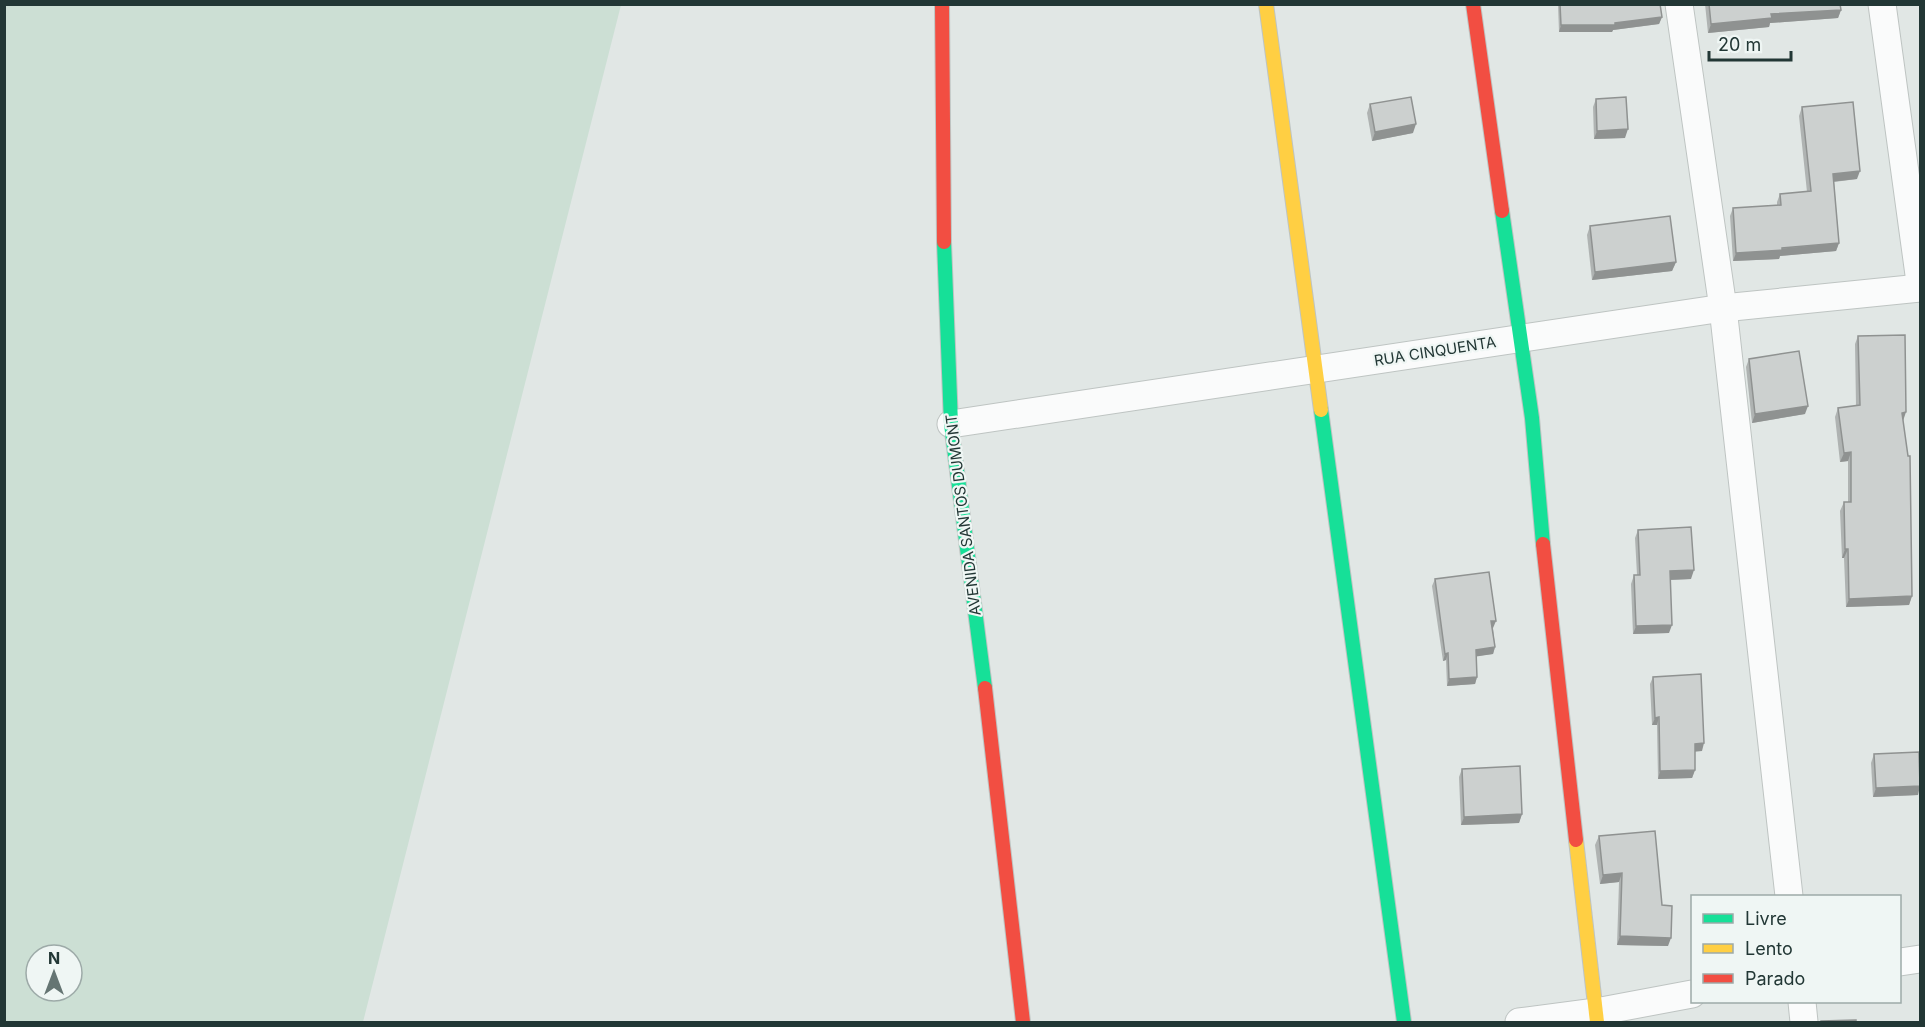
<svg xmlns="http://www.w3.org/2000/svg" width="1925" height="1027" font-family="Inter,sans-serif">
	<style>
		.green { fill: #ccdfd4; fill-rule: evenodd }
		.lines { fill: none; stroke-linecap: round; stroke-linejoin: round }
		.street-casing { stroke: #bec4c2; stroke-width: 29 }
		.fast-casing { stroke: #bec4c2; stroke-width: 16 }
		.slow-casing { stroke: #bec4c2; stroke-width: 16 }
		.jam-casing { stroke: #bec4c2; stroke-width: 16 }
		.street { stroke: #fafbfb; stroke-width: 27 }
		.fast { stroke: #16e098; stroke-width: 14 }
		.slow { stroke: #ffcf43; stroke-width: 14 }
		.jam { stroke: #f24e42; stroke-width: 14 }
		.wall { fill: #afb3b2 }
		.shaded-wall { fill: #8f9291 }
		.building { fill: #ccd0cf; stroke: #8f9291; stroke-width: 1.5 }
		.labels { text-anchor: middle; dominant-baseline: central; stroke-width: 4.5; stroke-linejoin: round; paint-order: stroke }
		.street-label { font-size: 15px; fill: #223735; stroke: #eff6f4 }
	</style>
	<rect width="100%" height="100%" fill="#e1e7e5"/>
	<path class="green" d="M5,4L621,5L363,1022H5ZM36,955H72V991H36Z"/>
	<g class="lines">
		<g class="street-casing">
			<g id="street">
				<polyline points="1679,4 1723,308 1789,896"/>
				<polyline points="1882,4 1920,282"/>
				<polyline points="951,424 1723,308 1920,288"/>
				<polyline points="1900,962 1920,959"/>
				<polyline points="1802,1002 1804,1022"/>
				<polyline points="1519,1022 1596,1012 1692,994"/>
			</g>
		</g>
		<g class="fast-casing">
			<g id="fast">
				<polyline points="1502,211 1532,418 1543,544"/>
				<polyline points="944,242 951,424 985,688"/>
				<polyline points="1321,410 1404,1022"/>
			</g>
		</g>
		<g class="slow-casing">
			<g id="slow">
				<polyline points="1266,4 1321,410"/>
				<polyline points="1576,840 1597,1022"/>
			</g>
		</g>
		<g class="jam-casing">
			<g id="jam">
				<polyline points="942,4 944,242"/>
				<polyline points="1473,4 1502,211"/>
				<polyline points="1543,544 1576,840"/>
				<polyline points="985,688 1023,1022"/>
			</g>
		</g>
		<use href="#street" class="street"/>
		<use href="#fast" class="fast"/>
		<use href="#slow" class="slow"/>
		<use href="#jam" class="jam"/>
	</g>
	<g class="wall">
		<polygon points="1558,4 1660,4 1662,17 1659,24 1613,30 1612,32 1559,32"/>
		<polygon points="1705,4 1840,4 1841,10 1838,18 1770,23 1769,27 1708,33"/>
		<polygon points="1596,99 1625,138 1594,139 1593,107"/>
		<polygon points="1370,104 1413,133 1372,141 1367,113"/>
		<polygon points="1802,107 1857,179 1834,182 1839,243 1836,251 1780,256 1779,259 1733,261 1730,216 1733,208 1777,205 1777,202 1780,194 1807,192 1799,116"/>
		<polygon points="1590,226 1676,262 1672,271 1592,280 1587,235"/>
		<polygon points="1858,336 1903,421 1912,596 1909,605 1846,607 1844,558 1842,558 1840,511 1844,502 1848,502 1848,461 1840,462 1835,417 1838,408 1856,406 1855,344"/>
		<polygon points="1749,359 1805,414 1752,423 1746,367"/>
		<polygon points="1638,530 1691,579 1670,580 1669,633 1633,634 1631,584 1634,575 1637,575 1635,538"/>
		<polygon points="1435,579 1493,628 1495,647 1493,654 1476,656 1477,677 1475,684 1447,686 1446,660 1443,661 1432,586"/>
		<polygon points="1653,677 1702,751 1695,751 1695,770 1692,778 1658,779 1657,725 1652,725 1650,684"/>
		<polygon points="1874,754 1918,795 1873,797 1871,763"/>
		<polygon points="1462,769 1522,814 1519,823 1461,825 1459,777"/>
		<polygon points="1599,836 1662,905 1668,946 1617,945 1619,882 1600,884 1595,845"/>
	</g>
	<g class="shaded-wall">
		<polygon points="1841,10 1838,18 1770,23 1769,27 1708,33 1711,24 1771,14"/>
		<polygon points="1662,17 1659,24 1613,30 1612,32 1559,32 1561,25 1615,23"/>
		<polygon points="1416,124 1413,133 1372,141 1375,132"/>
		<polygon points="1628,129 1625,138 1594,139 1597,131"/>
		<polygon points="1860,171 1857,179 1830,182 1833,174"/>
		<polygon points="1839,243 1836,251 1780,256 1779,259 1733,261 1736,253"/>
		<polygon points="1676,262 1672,271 1592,280 1595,272"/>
		<polygon points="1808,406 1805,414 1752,423 1755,414"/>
		<polygon points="1906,412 1903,421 1902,413"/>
		<polygon points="1851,452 1848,461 1840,462 1844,453"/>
		<polygon points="1845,549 1848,549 1844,558 1842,558"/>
		<polygon points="1694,570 1691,579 1667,580 1670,571"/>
		<polygon points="1912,596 1909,605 1846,607 1849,599"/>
		<polygon points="1491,621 1496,621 1493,628 1489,628"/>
		<polygon points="1672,625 1669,633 1633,634 1636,626"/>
		<polygon points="1495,647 1493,654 1473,657 1476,650"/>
		<polygon points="1448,653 1446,660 1443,661 1445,654"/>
		<polygon points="1477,677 1475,684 1447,686 1449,679"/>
		<polygon points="1659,717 1657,725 1652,725 1655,718"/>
		<polygon points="1704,743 1702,751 1692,752 1695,744"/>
		<polygon points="1695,770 1692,778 1658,779 1660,771"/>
		<polygon points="1920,786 1918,795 1873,797 1876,788"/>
		<polygon points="1522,814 1519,823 1461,825 1464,817"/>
		<polygon points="1622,873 1619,882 1600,884 1603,875"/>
		<polygon points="1620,936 1671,938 1668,946 1617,945"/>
	</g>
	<g class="building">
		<polygon points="1560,4 1660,4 1662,17 1615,23 1615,25 1561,25"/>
		<polygon points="1709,4 1840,4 1841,10 1771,14 1772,18 1711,24"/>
		<polygon points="1411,97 1416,124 1375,132 1370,104"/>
		<polygon points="1626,97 1628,129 1597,131 1596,99"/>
		<polygon points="1853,102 1860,171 1833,174 1839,243 1782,248 1782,250 1736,253 1733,208 1781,205 1780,194 1811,191 1802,107"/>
		<polygon points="1670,216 1676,262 1595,272 1590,226"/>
		<polygon points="1905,335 1906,412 1902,413 1908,456 1910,456 1912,596 1849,599 1848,549 1845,549 1844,502 1851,502 1851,452 1844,453 1838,408 1860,405 1858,336"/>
		<polygon points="1799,351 1808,406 1755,414 1749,359"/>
		<polygon points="1691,527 1694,570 1670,571 1672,625 1636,626 1634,575 1640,575 1638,530"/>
		<polygon points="1489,572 1496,621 1491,621 1495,647 1476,650 1477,677 1449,679 1448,653 1445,654 1435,579"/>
		<polygon points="1701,674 1704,743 1695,744 1695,770 1660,771 1659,717 1655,718 1653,677"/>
		<polygon points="1919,752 1920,786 1876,788 1874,754"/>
		<polygon points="1520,766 1522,814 1464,817 1462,769"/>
		<polygon points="1655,831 1662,905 1672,906 1671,938 1620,936 1622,873 1603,875 1599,836"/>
		<polygon points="1856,1020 1856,1023 1821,1023 1821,1021"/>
	</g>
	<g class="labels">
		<g class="street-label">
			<text transform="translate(1435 351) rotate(-9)">RUA CINQUENTA</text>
			<text transform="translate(963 515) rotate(-97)">AVENIDA SANTOS DUMONT</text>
		</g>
	</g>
	<rect width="1925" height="1027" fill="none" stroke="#223735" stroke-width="12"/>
	<rect x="1691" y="895" width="210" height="108" fill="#eff6f4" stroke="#9daaa8" stroke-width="1.5"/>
	<rect x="1703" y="914" width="30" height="9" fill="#16e098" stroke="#9daaa8" stroke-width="1.5"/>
	<text x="1745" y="925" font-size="18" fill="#223735">Livre</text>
	<rect x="1703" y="944" width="30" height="9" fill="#ffcf43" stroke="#9daaa8" stroke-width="1.5"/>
	<text x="1745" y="955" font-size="18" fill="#223735">Lento</text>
	<rect x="1703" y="974" width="30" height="9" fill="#f24e42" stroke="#9daaa8" stroke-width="1.5"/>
	<text x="1745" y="985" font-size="18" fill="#223735">Parado</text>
	<g transform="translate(54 973)"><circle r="28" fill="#eff6f4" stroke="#9daaa8" stroke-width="1.5"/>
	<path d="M0-4.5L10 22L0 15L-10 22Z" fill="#657573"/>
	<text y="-9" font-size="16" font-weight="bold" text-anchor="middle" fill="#223735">N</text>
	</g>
	<path d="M1709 51v9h82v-9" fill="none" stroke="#223735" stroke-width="3"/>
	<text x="1718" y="51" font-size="18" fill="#223735" stroke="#eff6f4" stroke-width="4.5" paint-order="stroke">20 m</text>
</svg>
